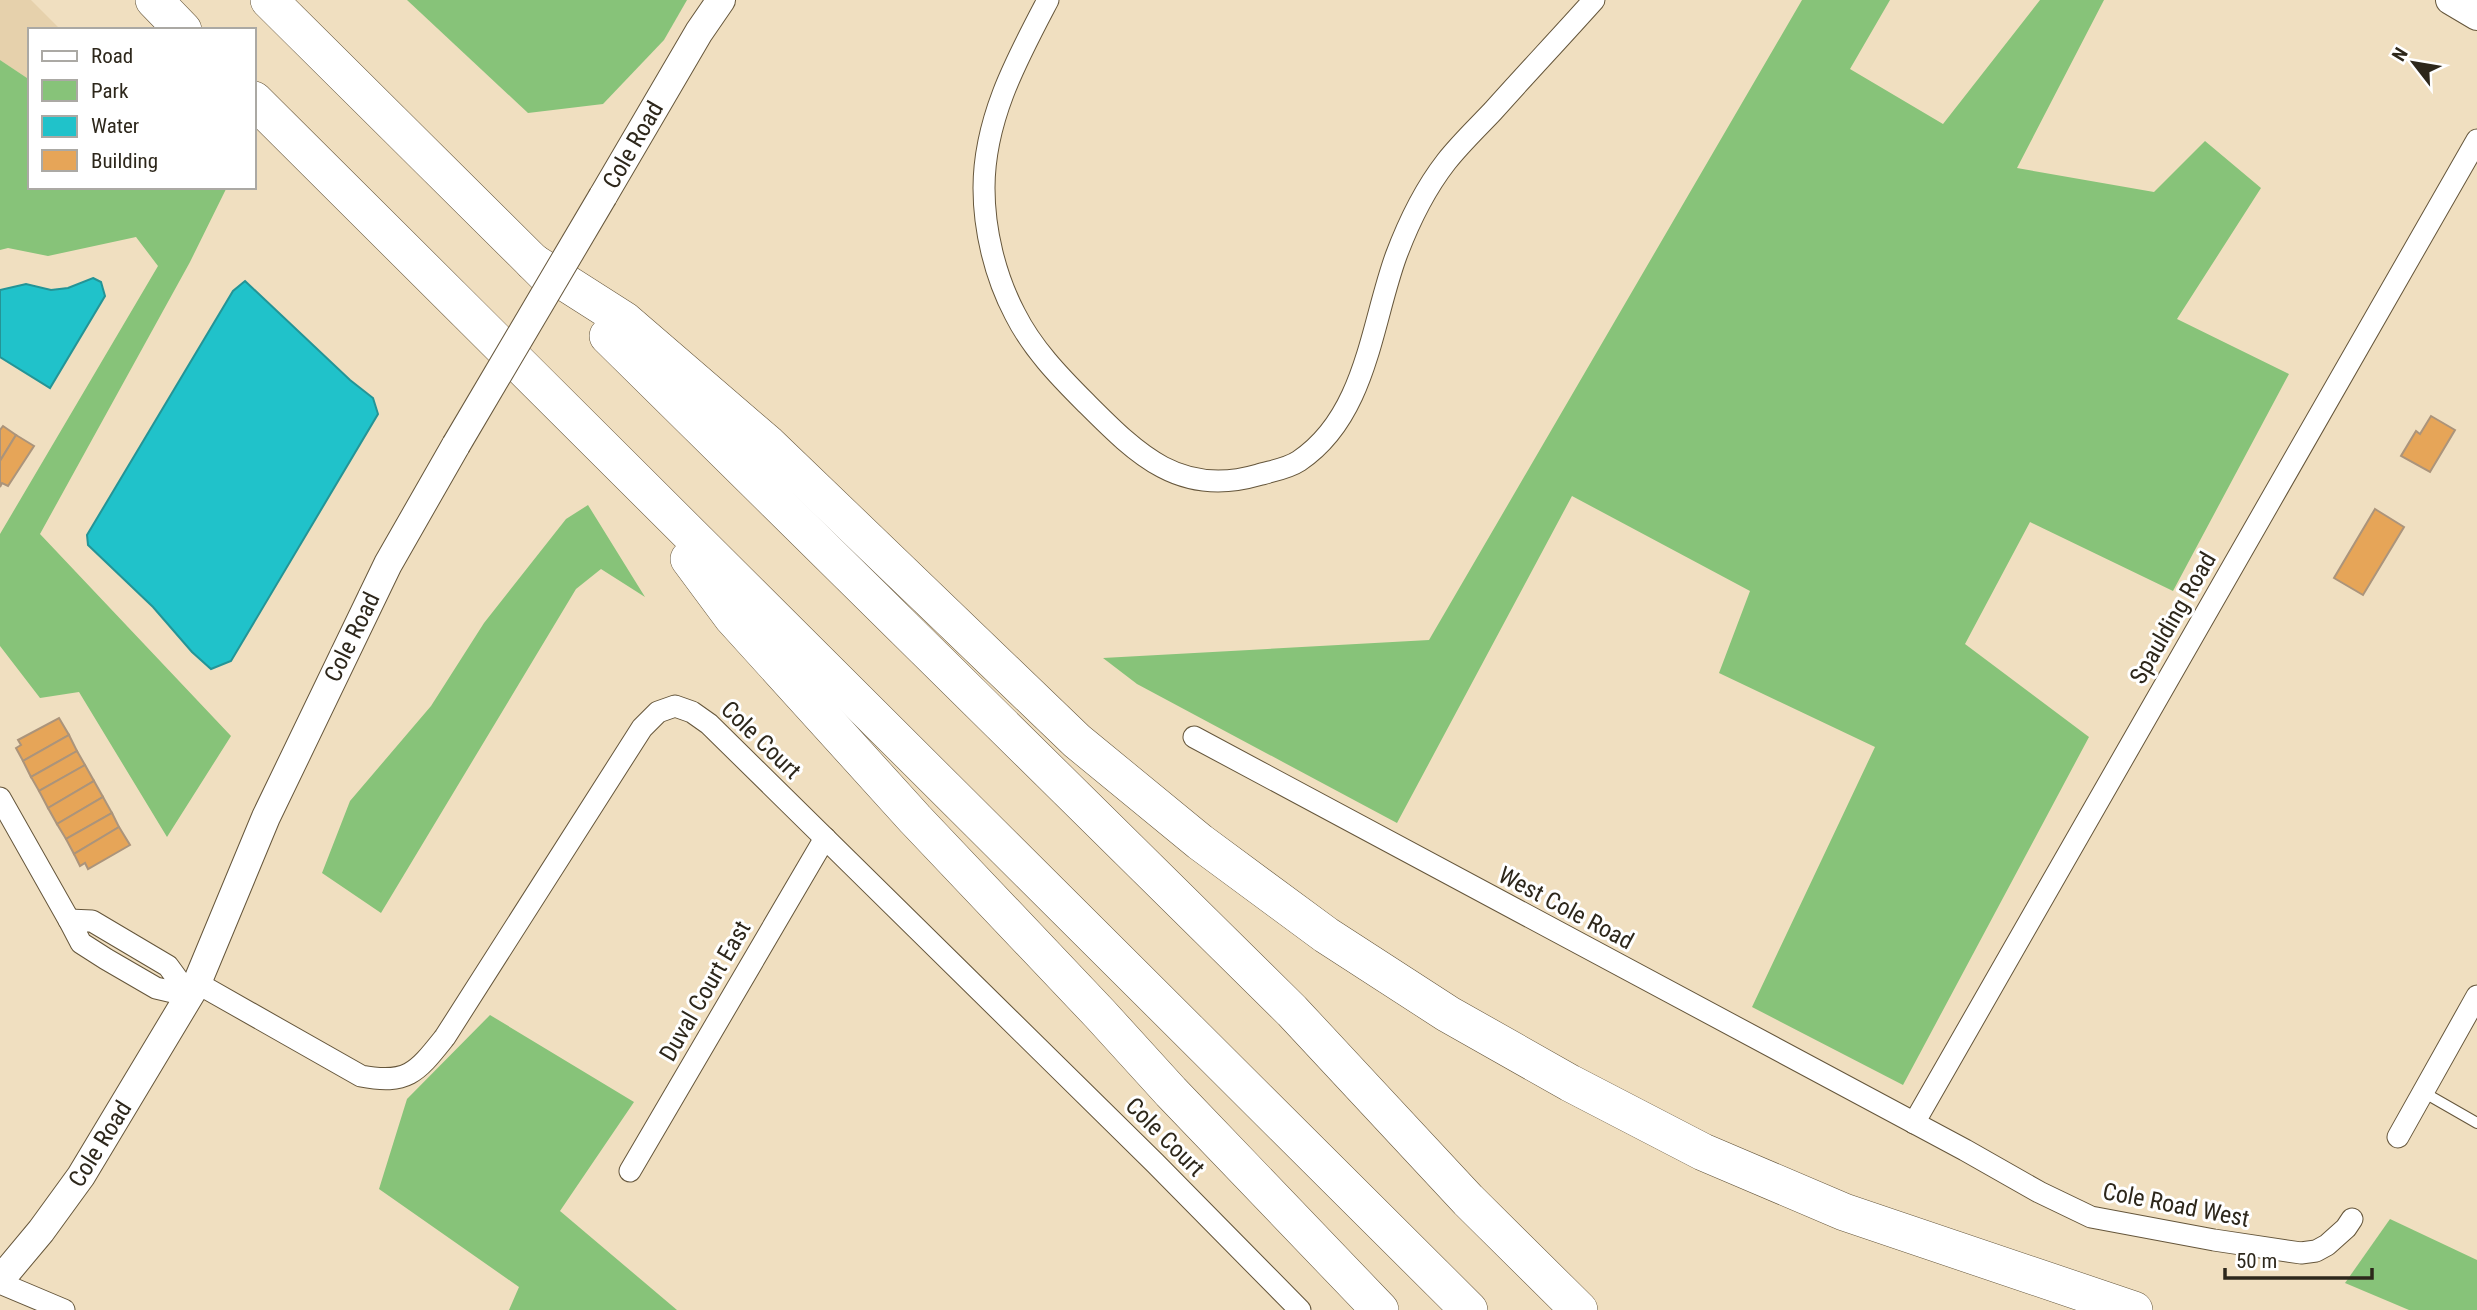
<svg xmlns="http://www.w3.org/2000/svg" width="2477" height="1310" font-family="'Roboto Condensed',sans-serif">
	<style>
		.built { fill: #e6d1ac }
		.green { fill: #87c379 }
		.water { fill: #20c2ca; stroke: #249496; stroke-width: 2 }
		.building { fill: #e6a558; stroke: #ab947b; stroke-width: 2 }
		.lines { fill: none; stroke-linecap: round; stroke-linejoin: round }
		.lane-casing { stroke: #65563b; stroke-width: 12 }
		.street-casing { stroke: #65563b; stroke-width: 23 }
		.secondary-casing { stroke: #65563b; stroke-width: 30 }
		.highway-casing { stroke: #65563b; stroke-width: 38 }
		.lane { stroke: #fff; stroke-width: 10 }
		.street { stroke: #fff; stroke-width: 21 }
		.secondary { stroke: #fff; stroke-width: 28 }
		.highway { stroke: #fff; stroke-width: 37 }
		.secondary-bridge-casing { stroke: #65563b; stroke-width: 30; stroke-linecap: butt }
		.secondary-bridge { stroke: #fff; stroke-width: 28 }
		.labels { text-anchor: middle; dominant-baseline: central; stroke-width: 6; stroke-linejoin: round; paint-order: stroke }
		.street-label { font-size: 24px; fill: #2d271b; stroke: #fff }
	</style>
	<rect width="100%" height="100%" fill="#f0dfc0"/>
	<polygon class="built" points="0,0 31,0 61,30 30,30 30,80 0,60"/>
	<g class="green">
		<polygon points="407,0 687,0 664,40 603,104 528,113"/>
		<polygon points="1802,0 1890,0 1850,69 1943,124 2040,0 2104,0 2017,168 2154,192 2205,141 2261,188 2177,319 2289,374 2173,591 2030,522 1965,644 2089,737 1903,1085 1752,1007 1875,747 1719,673 1750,591 1572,496 1397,823 1137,684 1103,658 1429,640"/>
		<polygon points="0,60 30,80 30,187 227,187 190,262 40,534 231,736 167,837 79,692 40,698 0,646 0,534 158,266 136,237 48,256 8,248 0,250"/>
		<polygon points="588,505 645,597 601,569 576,589 381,913 322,873 350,801 431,706 484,623 566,519"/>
		<polygon points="490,1015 634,1102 560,1211 677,1310 509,1310 519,1287 379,1189 407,1099"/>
		<polygon points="2390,1219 2477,1260 2477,1310 2409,1310 2345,1283"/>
	</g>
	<g class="water">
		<polygon points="93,278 101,282 105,296 50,388 0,357 0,290 26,284 51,290 68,288"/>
		<polygon points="245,281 350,380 373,398 378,414 231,661 211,669 192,652 153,607 88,545 87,535 233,291"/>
	</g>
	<g class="building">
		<polygon points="2431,416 2455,430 2430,472 2401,456 2416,431 2420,434"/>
		<polygon points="3,426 16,435 0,461 0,430"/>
		<polygon points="16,435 34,446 8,486 2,483 0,487 0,461"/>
		<polygon points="2375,509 2404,527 2363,595 2334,578"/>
		<polygon points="59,718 69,735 23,761 16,748 21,745 18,740"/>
		<polygon points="69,735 77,751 31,777 23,761"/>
		<polygon points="77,751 85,765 39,791 31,777"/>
		<polygon points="85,765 94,781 48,808 39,791"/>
		<polygon points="94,781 103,797 57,824 48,808"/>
		<polygon points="103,797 112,813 66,839 57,824"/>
		<polygon points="112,813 119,827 74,854 66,839"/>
		<polygon points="119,827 130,845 88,869 85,863 80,866 74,854"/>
	</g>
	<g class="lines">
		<g class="lane-casing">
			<polyline id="lane" points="2423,1092 2477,1123"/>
		</g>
		<g class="street-casing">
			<g id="street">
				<path d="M1048,0C1017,59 984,119 984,188C984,230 995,276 1015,314C1032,348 1059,376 1085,402C1136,453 1179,498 1258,475C1271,471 1287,469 1299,461C1366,416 1371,325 1396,256C1408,224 1425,189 1446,162C1460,144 1477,128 1493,111C1526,74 1560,38 1594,0"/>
				<polyline points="1194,737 1965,1150 2039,1192 2091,1217 2214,1240 2301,1253 2316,1251 2327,1245 2346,1228 2352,1219"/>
				<polyline points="0,798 69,920"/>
				<polygon points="69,920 92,921 168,966 190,996 156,988 106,959 81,943"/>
				<path d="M197,983L361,1076C408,1085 417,1072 445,1037L642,728L658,712L675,706L692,712L709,724L1155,1163L1300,1310"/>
				<polyline points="1914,1123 2477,140"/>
				<polyline points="2398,1137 2477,996"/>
				<polyline points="630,1171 825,838"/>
				<polyline points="0,1283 64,1310"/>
			</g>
		</g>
		<g class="secondary-casing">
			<g id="secondary">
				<polyline points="2450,0 2477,16"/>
				<polyline points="603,196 699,32 721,0"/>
				<polyline points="0,1280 41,1231 81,1176 197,983 266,817 388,564 456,445"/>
			</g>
		</g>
		<g class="highway-casing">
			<g id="highway">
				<polyline points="154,0 183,30"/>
				<polyline points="269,0 549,278"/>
				<polyline points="254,100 1469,1310"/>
				<polyline points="533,262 624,320 768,444 1077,741 1200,842 1326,935 1448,1014 1570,1083 1703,1152 1844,1212 2134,1310"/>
				<polyline points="608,336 1292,1011 1468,1200 1579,1310"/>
				<polyline points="689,559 732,617 915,819 1100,1014 1171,1092 1380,1310"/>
			</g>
		</g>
		<use href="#lane" class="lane"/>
		<use href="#street" class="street"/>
		<use href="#secondary" class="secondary"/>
		<use href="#highway" class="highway"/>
		<g class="secondary-bridge-casing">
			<polyline id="secondary-bridge" points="456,445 603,196"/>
		</g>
		<use href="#secondary-bridge" class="secondary-bridge"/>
	</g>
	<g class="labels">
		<g class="street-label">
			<text transform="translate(633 145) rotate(-60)">Cole Road</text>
			<text transform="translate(2173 618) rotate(-60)">Spaulding Road</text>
			<text transform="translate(352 637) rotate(-64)">Cole Road</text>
			<text transform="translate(761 740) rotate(44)">Cole Court</text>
			<text transform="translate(1566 908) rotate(28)">West Cole Road</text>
			<text transform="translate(705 991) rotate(-60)">Duval Court East</text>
			<text transform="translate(1165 1137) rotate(45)">Cole Court</text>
			<text transform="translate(100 1144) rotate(-58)">Cole Road</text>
			<text transform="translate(2176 1205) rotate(11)">Cole Road West</text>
		</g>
	</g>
	<rect x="28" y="28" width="228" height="161" fill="#ffffff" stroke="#aba9a4" stroke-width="2"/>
	<rect x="42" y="51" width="35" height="10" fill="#ffffff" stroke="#aba9a4" stroke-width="2"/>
	<text x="91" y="63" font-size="21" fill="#2d271b">Road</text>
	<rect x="42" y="80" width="35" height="21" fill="#87c379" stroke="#aba9a4" stroke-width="2"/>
	<text x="91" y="98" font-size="21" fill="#2d271b">Park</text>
	<rect x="42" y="116" width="35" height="21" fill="#20c2ca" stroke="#aba9a4" stroke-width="2"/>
	<text x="91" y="133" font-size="21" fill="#2d271b">Water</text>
	<rect x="42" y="150" width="35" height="21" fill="#e6a558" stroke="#aba9a4" stroke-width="2"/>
	<text x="91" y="168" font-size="21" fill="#2d271b">Building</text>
	<g transform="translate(2414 63) rotate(301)" stroke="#ffffff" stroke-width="5" paint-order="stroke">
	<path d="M0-5L12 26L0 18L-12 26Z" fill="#2d271b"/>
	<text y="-10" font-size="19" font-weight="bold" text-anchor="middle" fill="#2d271b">N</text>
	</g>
	<path d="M2225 1268v10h147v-10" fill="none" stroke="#2d271b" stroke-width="3.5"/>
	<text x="2236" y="1268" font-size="21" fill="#2d271b" stroke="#ffffff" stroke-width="5" paint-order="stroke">50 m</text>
</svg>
